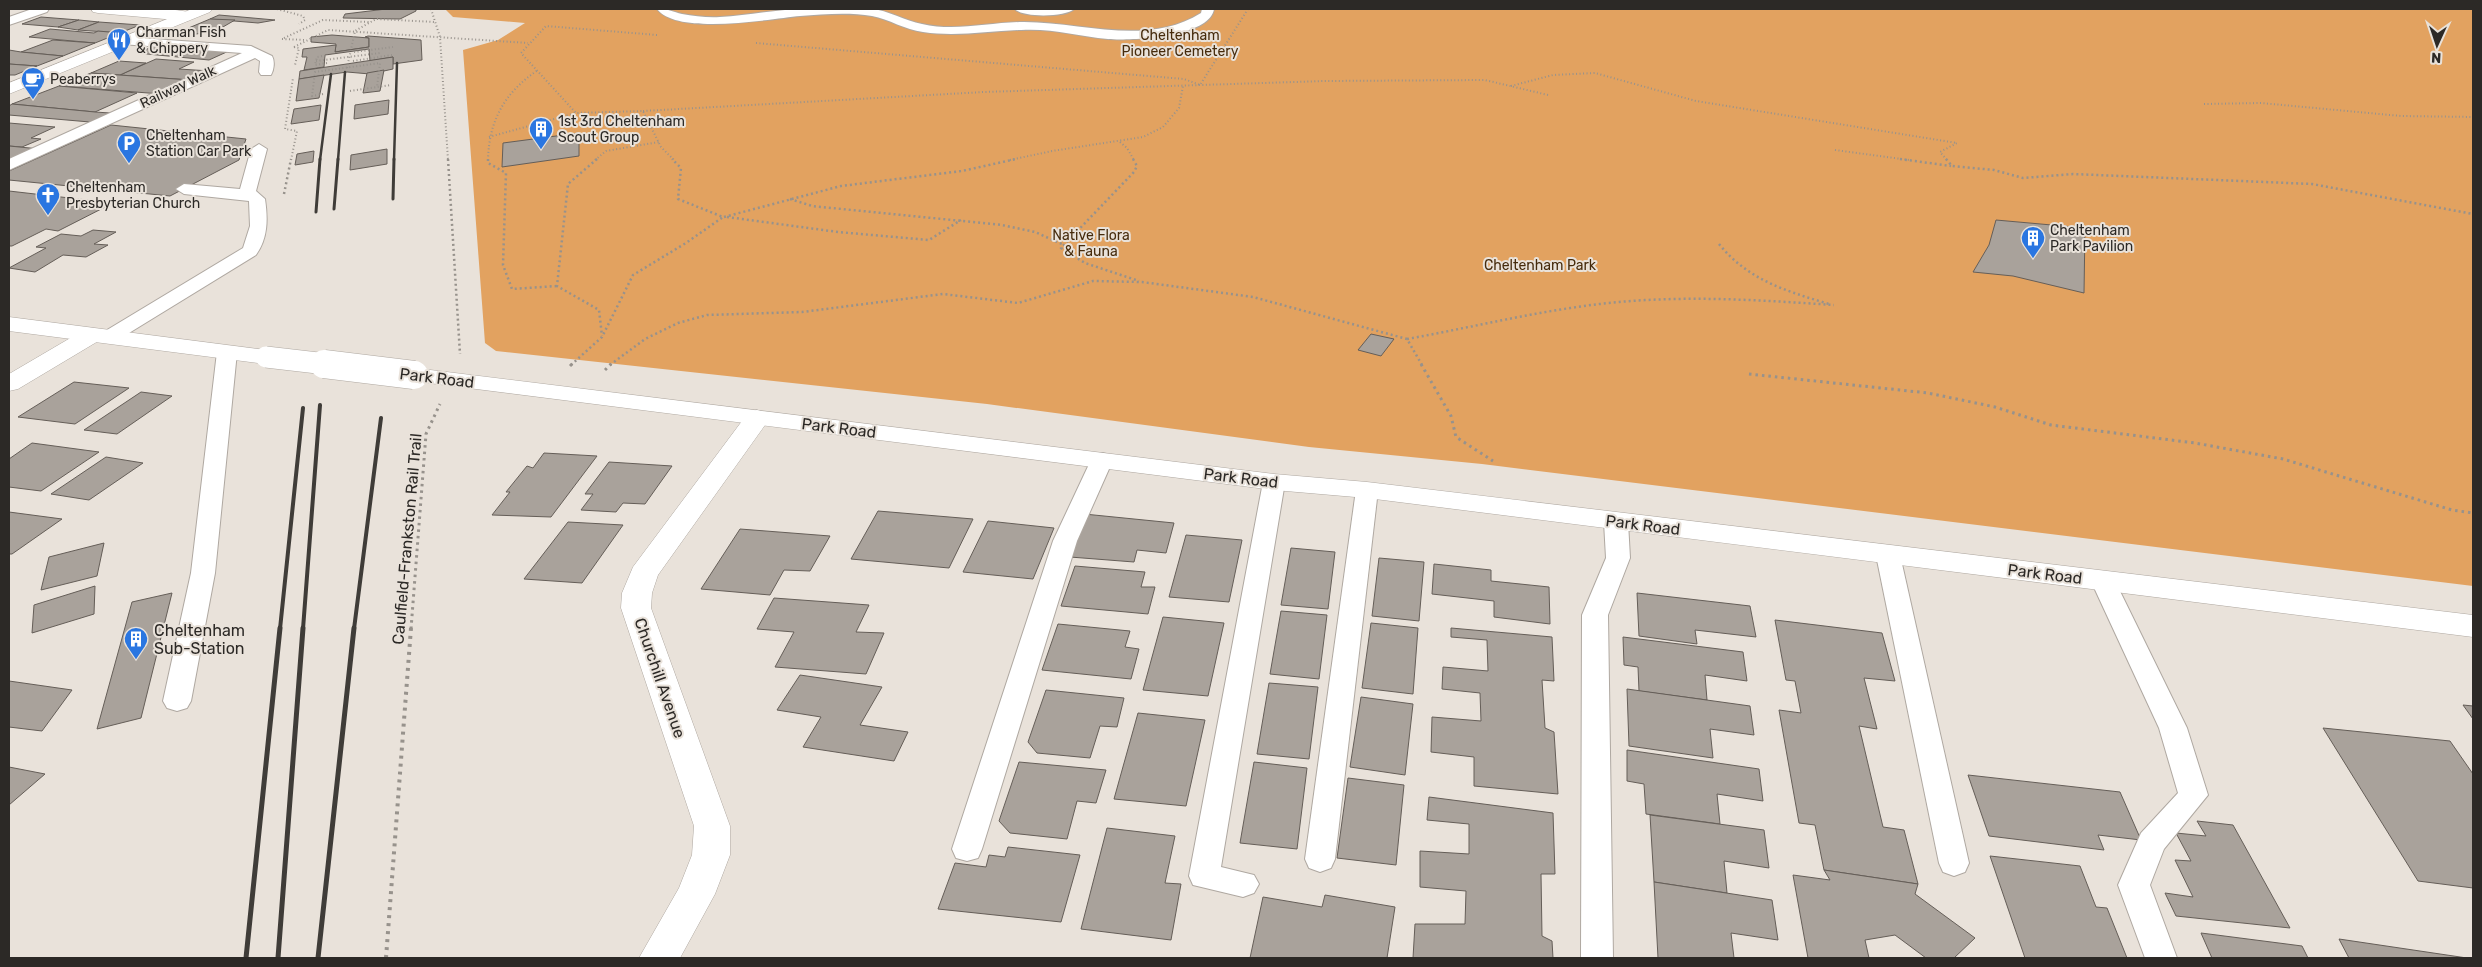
<svg xmlns="http://www.w3.org/2000/svg" width="2482" height="967" font-family="Rubik,sans-serif">
	<style>
		.green { fill: #e2a260 }
		.building { fill: #a9a29b; stroke: #655e58 }
		.lines { fill: none; stroke-linecap: round; stroke-linejoin: round }
		.service-casing { stroke: #afa8a1; stroke-width: 2 }
		.minor-casing { stroke: #afa8a1; stroke-width: 1 }
		.tertiary-casing { stroke: #afa8a1; stroke-width: 1 }
		.secondary-casing { stroke: #afa8a1; stroke-width: 1 }
		.path-far3 { stroke: #97928c; stroke-width: 2; stroke-dasharray: 1 2.5; stroke-linecap: butt }
		.path-far2 { stroke: #97928c; stroke-width: 2.5; stroke-dasharray: 2 3; stroke-linecap: butt }
		.path-far1 { stroke: #97928c; stroke-width: 3; stroke-dasharray: 2.5 4; stroke-linecap: butt }
		.path { stroke: #97928c; stroke-width: 4; stroke-dasharray: 3 5; stroke-linecap: butt }
		.service { fill: #fff; fill-rule: evenodd }
		.minor { fill: #fff; fill-rule: evenodd }
		.tertiary { fill: #fff; fill-rule: evenodd }
		.secondary { fill: #fff; fill-rule: evenodd }
		.rail-far3 { stroke: #3f3c38; stroke-width: 2.5 }
		.rail-far2 { stroke: #3f3c38; stroke-width: 3 }
		.rail-far1 { stroke: #3f3c38; stroke-width: 4 }
		.rail { stroke: #3f3c38; stroke-width: 5 }
		.tertiary-bridge-far1-casing { stroke: #afa8a1; stroke-width: 22; stroke-linecap: butt }
		.tertiary-bridge-casing { stroke: #afa8a1; stroke-width: 29; stroke-linecap: butt }
		.tertiary-bridge-far1 { stroke: #fff; stroke-width: 21 }
		.tertiary-bridge { stroke: #fff; stroke-width: 28 }
		.labels { text-anchor: middle; dominant-baseline: central; stroke-width: 4; stroke-linejoin: round; paint-order: stroke }
		.far-poi-label { font-size: 14px; fill: #2c2926; stroke: #e9e2da; text-anchor: start }
		.far-park-label { font-size: 14px; fill: #462b0c; stroke: #e9e2da }
		.far-street-label { font-size: 14px; fill: #2c2926; stroke: #e9e2da }
		.street-label { font-size: 16px; fill: #2c2926; stroke: #e9e2da }
		.poi-label { font-size: 16px; fill: #2c2926; stroke: #e9e2da; text-anchor: start }
	</style>
	<rect width="100%" height="100%" fill="#e9e2da"/>
	<polygon class="green" points="445,9 2473,9 2473,586 1482,464 1309,447 987,404 496,351 485,343 463,50 498,40 525,23 453,17"/>
	<g class="building">
		<polygon points="386,9 416,9 416,11 400,19 343,18 345,14"/>
		<polygon points="219,15 275,20 258,23 210,19"/>
		<polygon points="41,17 79,20 58,27 22,24"/>
		<polygon points="210,19 235,20 216,31 183,36 172,35"/>
		<polygon points="79,20 99,22 78,30 58,27"/>
		<polygon points="99,22 140,25 120,33 78,30"/>
		<polygon points="50,29 94,33 98,31 120,33 95,43 29,37"/>
		<polygon points="332,35 369,38 369,47 335,52 336,44 311,42 311,37"/>
		<polygon points="368,36 421,40 422,60 393,64 393,57 370,61 369,49 325,55 324,67 304,70 307,57 302,57 303,49 336,45 335,52 369,47 369,38 365,37"/>
		<polygon points="53,40 95,43 63,56 21,52"/>
		<polygon points="160,44 231,50 209,60 137,53"/>
		<polygon points="9,50 21,52 63,56 37,66 9,64"/>
		<polygon points="393,57 393,69 370,74 347,72 299,79 300,71"/>
		<polygon points="156,59 194,62 179,69 210,71 190,80 120,75"/>
		<polygon points="119,61 146,63 120,75 91,73"/>
		<polygon points="9,64 37,66 15,75 9,75"/>
		<polygon points="384,70 380,91 363,93 367,73"/>
		<polygon points="91,73 190,80 161,94 59,86"/>
		<polygon points="324,75 319,98 296,101 299,79"/>
		<polygon points="59,86 137,93 95,112 12,104"/>
		<polygon points="389,100 388,114 354,119 355,105"/>
		<polygon points="12,104 95,112 110,113 90,122 9,115 9,106"/>
		<polygon points="321,105 319,120 291,124 294,109"/>
		<polygon points="9,123 55,127 31,138 41,139 22,147 9,146"/>
		<polygon points="111,125 246,139 239,160 170,196 9,180 9,171"/>
		<polygon points="579,133 579,156 502,167 503,143"/>
		<polygon points="9,146 40,149 9,163"/>
		<polygon points="387,149 387,164 350,170 351,155"/>
		<polygon points="314,151 313,162 295,165 297,154"/>
		<polygon points="9,191 113,203 58,231 46,229 12,246 9,246"/>
		<polygon points="1996,220 2085,228 2084,293 2013,276 1973,272 1989,245"/>
		<polygon points="93,230 116,232 94,244 108,245 86,257 63,255 35,272 9,268 46,248 36,247 61,234 81,236"/>
		<polygon points="1371,334 1394,339 1381,356 1358,350"/>
		<polygon points="74,382 129,388 75,424 18,417"/>
		<polygon points="141,392 172,396 117,434 84,430"/>
		<polygon points="32,443 99,452 41,491 9,487 9,459"/>
		<polygon points="544,453 597,456 551,517 492,515 510,492 506,492 527,466 533,468"/>
		<polygon points="106,457 143,463 89,500 51,494"/>
		<polygon points="609,462 672,466 645,504 623,503 616,512 581,510 593,494 585,494"/>
		<polygon points="878,511 973,519 949,568 851,559"/>
		<polygon points="9,512 62,519 12,554 9,554"/>
		<polygon points="1084,514 1174,523 1166,553 1137,550 1134,562 1070,557"/>
		<polygon points="988,521 1054,528 1033,579 963,572"/>
		<polygon points="568,522 623,525 582,583 524,579"/>
		<polygon points="740,529 830,536 810,571 784,570 770,595 701,589"/>
		<polygon points="1186,535 1242,540 1229,602 1169,597"/>
		<polygon points="104,543 97,576 41,590 49,557"/>
		<polygon points="1291,548 1335,552 1328,609 1281,605"/>
		<polygon points="1379,558 1424,562 1419,621 1372,616"/>
		<polygon points="1434,564 1491,570 1491,581 1549,587 1550,624 1494,617 1494,601 1432,594"/>
		<polygon points="1075,566 1145,572 1141,587 1155,587 1148,614 1061,606"/>
		<polygon points="95,586 94,614 32,633 34,605"/>
		<polygon points="172,593 141,718 97,729 132,602"/>
		<polygon points="1637,593 1750,606 1756,637 1695,630 1697,644 1639,636"/>
		<polygon points="774,598 869,605 856,632 884,633 866,674 775,667 794,632 757,629"/>
		<polygon points="1281,611 1327,615 1319,679 1270,674"/>
		<polygon points="1163,617 1224,623 1208,696 1143,690"/>
		<polygon points="1775,620 1882,633 1895,681 1864,678 1877,729 1859,726 1883,827 1904,830 1918,884 1824,870 1815,825 1799,823 1779,710 1801,713 1795,681 1786,680"/>
		<polygon points="1371,623 1418,628 1413,694 1362,688"/>
		<polygon points="1058,624 1130,631 1125,647 1139,649 1131,679 1042,670"/>
		<polygon points="1451,628 1552,637 1554,681 1542,680 1545,728 1554,732 1558,794 1474,786 1474,757 1431,752 1432,717 1481,721 1480,693 1442,689 1443,667 1488,671 1487,640 1451,637"/>
		<polygon points="1623,637 1743,652 1747,681 1705,675 1707,700 1639,691 1638,667 1624,665"/>
		<polygon points="800,675 882,687 860,725 908,732 894,761 803,747 821,717 777,710"/>
		<polygon points="9,681 72,690 42,731 9,727"/>
		<polygon points="1269,683 1318,687 1309,759 1257,754"/>
		<polygon points="1627,689 1750,706 1754,735 1710,729 1713,758 1629,746"/>
		<polygon points="1046,690 1124,698 1117,727 1100,726 1090,758 1037,753 1028,742"/>
		<polygon points="1361,697 1413,704 1405,775 1350,767"/>
		<polygon points="2463,705 2473,706 2473,719"/>
		<polygon points="1138,713 1205,720 1186,806 1114,799"/>
		<polygon points="2323,728 2450,741 2473,774 2473,888 2418,881"/>
		<polygon points="1627,750 1759,769 1763,801 1717,794 1720,824 1646,814 1644,784 1627,781"/>
		<polygon points="1019,762 1106,770 1096,803 1077,801 1067,839 1010,833 999,821"/>
		<polygon points="1254,762 1307,768 1297,849 1240,843"/>
		<polygon points="9,767 45,774 9,805"/>
		<polygon points="1968,775 2120,792 2141,840 2098,835 2104,850 1989,836"/>
		<polygon points="1348,778 1404,785 1396,865 1337,858"/>
		<polygon points="1429,797 1553,813 1555,874 1541,874 1542,936 1552,941 1553,958 1413,958 1415,924 1465,924 1466,891 1420,887 1420,851 1469,854 1469,824 1427,820"/>
		<polygon points="1650,815 1764,830 1769,868 1724,861 1727,893 1654,882"/>
		<polygon points="2197,821 2233,825 2290,928 2176,916 2165,893 2193,897 2175,860 2191,861 2176,833 2206,836"/>
		<polygon points="1107,828 1175,836 1165,883 1181,884 1171,940 1081,929"/>
		<polygon points="1008,847 1080,855 1061,922 938,909 955,863 986,867 989,855 1005,857"/>
		<polygon points="1990,856 2080,866 2096,907 2107,908 2127,958 2025,958"/>
		<polygon points="1824,870 1918,884 1915,894 1975,938 1954,958 1926,958 1895,935 1865,940 1869,958 1808,958 1793,875 1830,880"/>
		<polygon points="1654,882 1772,900 1778,940 1731,933 1734,958 1658,958"/>
		<polygon points="1325,895 1395,907 1387,958 1250,958 1263,897 1322,907"/>
		<polygon points="2201,933 2302,946 2308,958 2212,958"/>
		<polygon points="2339,939 2467,958 2349,958"/>
	</g>
	<g class="lines">
		<g class="service-casing">
			<g id="service">
				<polygon points="32,9 49,9 47,12 9,25 9,17"/>
				<path d="M657,9C667,8 672,12 682,14C694,16 708,18 720,17C746,16 772,10 799,9C822,8 847,7 871,9C888,10 905,21 922,24C956,32 990,22 1024,22C1083,22 1147,47 1201,13L1202,9H1214C1210,37 1131,41 1108,39C1078,36 1051,28 1021,30C988,31 956,37 923,32C905,30 889,19 872,16C850,12 823,14 800,16C769,19 678,36 657,9Z"/>
				<path d="M1015,9H1074C1066,17 1023,18 1015,9Z"/>
				<path d="M126,37L251,46L272,56C275,61 274,70 271,75H261L259,72L260,61L255,58L9,170V159L242,53L121,44L120,41L121,38Z"/>
				<path d="M259,144L267,149L256,191L265,199C268,219 268,238 256,255L116,341H102L99,337L102,333L243,248L250,226L249,201L184,194L176,189L184,184L240,189L251,149Z"/>
				<polygon points="227,346 234,348 237,352 215,573 191,701 187,708 177,711 167,708 163,701 191,573 217,352 220,348"/>
				<polygon points="1102,453 1110,455 1113,460 1077,541 982,849 978,858 967,861 956,858 952,849 1053,541 1091,460 1094,455"/>
				<polygon points="1274,475 1282,477 1285,482 1221,867 1254,875 1259,884 1254,893 1243,897 1193,885 1189,876 1263,482 1266,477"/>
				<polygon points="1367,483 1375,485 1378,490 1335,859 1331,868 1320,872 1309,868 1305,859 1356,490 1359,485"/>
				<polygon points="1616,515 1624,517 1628,522 1630,558 1608,615 1613,958 1581,958 1582,615 1606,558 1604,522 1608,517"/>
				<polygon points="1888,547 1897,550 1900,555 1969,863 1965,872 1954,876 1943,872 1939,863 1876,555 1879,550"/>
				<polygon points="2103,573 2112,575 2115,581 2187,728 2208,795 2164,849 2150,885 2177,958 2145,958 2118,885 2141,833 2178,793 2159,728 2091,581 2094,575"/>
			</g>
		</g>
		<g class="minor-casing">
			<g id="minor">
				<path d="M91,9C107,9 187,5 195,16L187,21L98,13L93,12Z"/>
				<polygon points="92,328 100,330 104,335 100,340 18,389 9,391 9,374 84,330"/>
				<polygon points="757,410 766,413 770,418 658,575 652,593 651,608 730,826 730,855 715,894 680,958 639,958 679,888 692,855 694,826 621,608 622,593 633,567 748,413"/>
			</g>
		</g>
		<g class="tertiary-casing">
			<g id="tertiary">
				<polygon points="9,317 266,350 275,352 278,357 275,362 266,364 9,331"/>
				<polygon points="414,368 1274,474 1367,482 2473,615 2473,637 1367,498 1274,490 405,380 402,375 405,370"/>
			</g>
		</g>
		<g class="secondary-casing">
			<polygon id="secondary" points="192,9 212,9 210,12 9,94 9,83"/>
		</g>
		<g class="path-far3">
			<polyline points="277,9 303,16 305,20 299,24"/>
			<polyline points="431,9 440,37 448,160"/>
			<polyline points="657,35 546,26 521,53 576,113 643,111 661,147 674,160"/>
			<polyline points="284,38 323,20 369,22"/>
			<polyline points="282,39 306,40"/>
			<polyline points="756,43 1184,79 1200,85 1248,9"/>
			<polyline points="294,47 299,48 295,65"/>
			<polyline points="294,47 328,30 528,43"/>
			<polyline points="354,52 393,47"/>
			<polyline points="316,61 380,53"/>
			<polyline points="353,61 392,55"/>
			<polyline points="327,63 315,65 317,57 328,55"/>
			<polyline points="347,68 355,31 376,19 435,22"/>
			<polyline points="1511,86 1553,75 1595,73 1696,101 1957,143 1940,152 1947,160"/>
			<polyline points="350,91 391,85"/>
			<polyline points="323,94 312,96 315,72 380,63 377,87"/>
			<polyline points="2204,104 2261,103 2401,116 2473,117"/>
			<polyline points="643,111 984,92 1325,81 1485,80 1548,95"/>
			<polyline points="489,137 576,113"/>
			<polyline points="1120,142 1127,148 1134,160"/>
			<polyline points="1835,150 1909,160"/>
			<polyline points="291,160 297,131 285,129 293,78"/>
			<path d="M488,160C489,120 505,92 538,70"/>
			<polyline points="595,160 606,151 659,142"/>
			<polyline points="1010,160 1052,151 1143,137 1163,127 1179,108 1183,86"/>
		</g>
		<g class="path-far2">
			<polyline points="448,159 460,354"/>
			<polyline points="488,159 488,163 506,173 503,265 512,289 557,286"/>
			<polyline points="597,159 568,184 557,286 599,310 602,336"/>
			<polyline points="1133,159 1137,166 1134,172 1061,248 1085,263 1139,281"/>
			<polyline points="1900,159 1951,166"/>
			<polyline points="1946,159 1952,166 1994,170 2023,178 2073,174 2312,184 2473,214"/>
			<polyline points="284,194 291,159"/>
			<polyline points="790,199 812,206 1002,225 1035,232 1064,245"/>
			<polyline points="724,217 841,186 962,171 1016,159"/>
			<polyline points="727,217 838,232 929,240 961,220"/>
			<path d="M1719,244C1748,280 1786,291 1829,304"/>
			<path d="M1407,339C1474,327 1541,310 1609,303C1684,295 1759,300 1834,305"/>
			<polyline points="571,365 602,337 633,275 686,243 723,217 678,199 681,168 672,159"/>
			<polyline points="610,365 645,339 678,323 707,315 802,312 943,294 1018,303 1093,281 1142,282 1253,297 1407,339 1422,365"/>
		</g>
		<g class="path-far1">
			<polyline points="1421,364 1451,416 1456,437 1493,461"/>
			<polyline points="570,366 572,364"/>
			<polyline points="605,370 611,364"/>
			<polyline points="1749,374 1928,393 1995,407 2051,425 2195,443 2283,459 2452,510 2473,513"/>
			<polyline points="411,629 426,434 440,404"/>
		</g>
		<polyline class="path" points="386,958 411,628"/>
		<use href="#service" class="service"/>
		<use href="#minor" class="minor"/>
		<use href="#tertiary" class="tertiary"/>
		<use href="#secondary" class="secondary"/>
		<g class="rail-far3">
			<polyline points="320,160 331,74"/>
			<polyline points="338,160 345,72"/>
			<polyline points="394,160 397,63"/>
		</g>
		<g class="rail-far2">
			<polyline points="393,199 394,159"/>
			<polyline points="334,209 338,159"/>
			<polyline points="316,212 320,159"/>
		</g>
		<g class="rail-far1">
			<polyline points="280,629 303,408"/>
			<polyline points="303,629 320,405"/>
			<polyline points="354,629 381,418"/>
		</g>
		<g class="rail">
			<polyline points="246,958 280,628"/>
			<polyline points="278,958 303,628"/>
			<polyline points="318,958 354,628"/>
		</g>
		<g class="tertiary-bridge-far1-casing">
			<polyline id="tertiary-bridge-far1" points="266,357 335,365"/>
		</g>
		<g class="tertiary-bridge-casing">
			<polyline id="tertiary-bridge" points="324,364 414,375"/>
		</g>
		<use href="#tertiary-bridge-far1" class="tertiary-bridge-far1"/>
		<use href="#tertiary-bridge" class="tertiary-bridge"/>
	</g>
	<defs>
		<g id="restaurant-pin" transform="scale(1.25)"><path d="M0 17L-7.5 6A9.5 9.5 0 1 1 7.5 6Z" fill="#2a76e1" stroke="#e9e2da"/><path d="M-5-6h1v4h1v-4h1v4h1v-4h1v5L-1.5 .5V6h-2V.5L-5-1ZM5-6V6H3V1.5H1.5Q1.5-4 5-6Z" fill="#fff"/></g>
		<g id="cafe-pin" transform="scale(1.25)"><path d="M0 17L-7.5 6A9.5 9.5 0 1 1 7.5 6Z" fill="#2a76e1" stroke="#e9e2da"/><path d="M-5.5-4.5H6V0H3Q3 3.5 0 3.5H-2.5Q-5.5 3.5-5.5 0ZM3-3.2v2h1.7v-2ZM-6 4.5H4V6H-6Z" fill="#fff"/></g>
		<g id="building-pin" transform="scale(1.25)"><path d="M0 17L-7.5 6A9.5 9.5 0 1 1 7.5 6Z" fill="#2a76e1" stroke="#e9e2da"/><path d="M-4-6H4V6H1V3H-1V6H-4ZM-2.5-4.3h1.7v1.8h-1.7ZM.8-4.3h1.7v1.8H.8ZM-2.5-1h1.7V.8h-1.7ZM.8-1h1.7V.8H.8Z" fill="#fff"/></g>
		<g id="parking-pin" transform="scale(1.25)"><path d="M0 17L-7.5 6A9.5 9.5 0 1 1 7.5 6Z" fill="#2a76e1" stroke="#e9e2da"/><path d="M-3.5-5.5H1a3.5 3.5 0 0 1 0 7H-1V5.5H-3.5ZM-1-3.4V-.6H.8a1.4 1.4 0 0 0 0-2.8Z" fill="#fff"/></g>
		<g id="church-pin" transform="scale(1.25)"><path d="M0 17L-7.5 6A9.5 9.5 0 1 1 7.5 6Z" fill="#2a76e1" stroke="#e9e2da"/><path d="M-1.2-6h2.4v3.5h3.3v2.4h-3.3V6h-2.4V-.1h-3.3v-2.4h3.3Z" fill="#fff"/></g>
	</defs>
	<g fill-rule="evenodd">
		<use href="#restaurant-pin" x="119" y="40"/>
		<use href="#cafe-pin" x="33" y="79"/>
		<use href="#building-pin" x="541" y="129"/>
		<use href="#parking-pin" x="129" y="143"/>
		<use href="#church-pin" x="48" y="195"/>
		<use href="#building-pin" x="2033" y="238"/>
		<use href="#building-pin" x="136" y="639"/>
	</g>
	<g class="labels">
		<g class="far-poi-label">
			<text x="136" y="32">Charman Fish<tspan x="136" dy="16">&amp; Chippery</tspan></text>
			<text x="50" y="79">Peaberrys</text>
			<text x="558" y="121">1st 3rd Cheltenham<tspan x="558" dy="16">Scout Group</tspan></text>
			<text x="146" y="135">Cheltenham<tspan x="146" dy="16">Station Car Park</tspan></text>
			<text x="66" y="187">Cheltenham<tspan x="66" dy="16">Presbyterian Church</tspan></text>
			<text x="2050" y="230">Cheltenham<tspan x="2050" dy="16">Park Pavilion</tspan></text>
		</g>
		<g class="far-park-label">
			<text x="1180" y="35">Cheltenham<tspan x="1180" dy="16">Pioneer Cemetery</tspan></text>
			<text x="1091" y="235">Native Flora<tspan x="1091" dy="16">&amp; Fauna</tspan></text>
			<text x="1540" y="265">Cheltenham Park</text>
		</g>
		<g class="far-street-label">
			<text transform="translate(178 87) rotate(-25)">Railway Walk</text>
		</g>
		<g class="street-label">
			<text transform="translate(437 378) rotate(7)">Park Road</text>
			<text transform="translate(839 428) rotate(7)">Park Road</text>
			<text transform="translate(1241 478) rotate(7)">Park Road</text>
			<text transform="translate(1643 525) rotate(7)">Park Road</text>
			<text transform="translate(407 539) rotate(-85)">Caulfield-Frankston Rail Trail</text>
			<text transform="translate(2045 574) rotate(7)">Park Road</text>
			<text transform="translate(660 678) rotate(71)">Churchill Avenue</text>
		</g>
		<g class="poi-label">
			<text x="154" y="630">Cheltenham<tspan x="154" dy="18">Sub-Station</tspan></text>
		</g>
	</g>
	<rect width="2482" height="967" fill="none" stroke="#2c2926" stroke-width="20"/>
	<g transform="translate(2437 45) rotate(183)" stroke="#e9e2da" stroke-width="4" paint-order="stroke">
	<path d="M0-4L9 19L0 12L-9 19Z" fill="#2c2926"/>
	<text y="-8" font-size="14" font-weight="bold" text-anchor="middle" fill="#2c2926">N</text>
	</g>
</svg>
